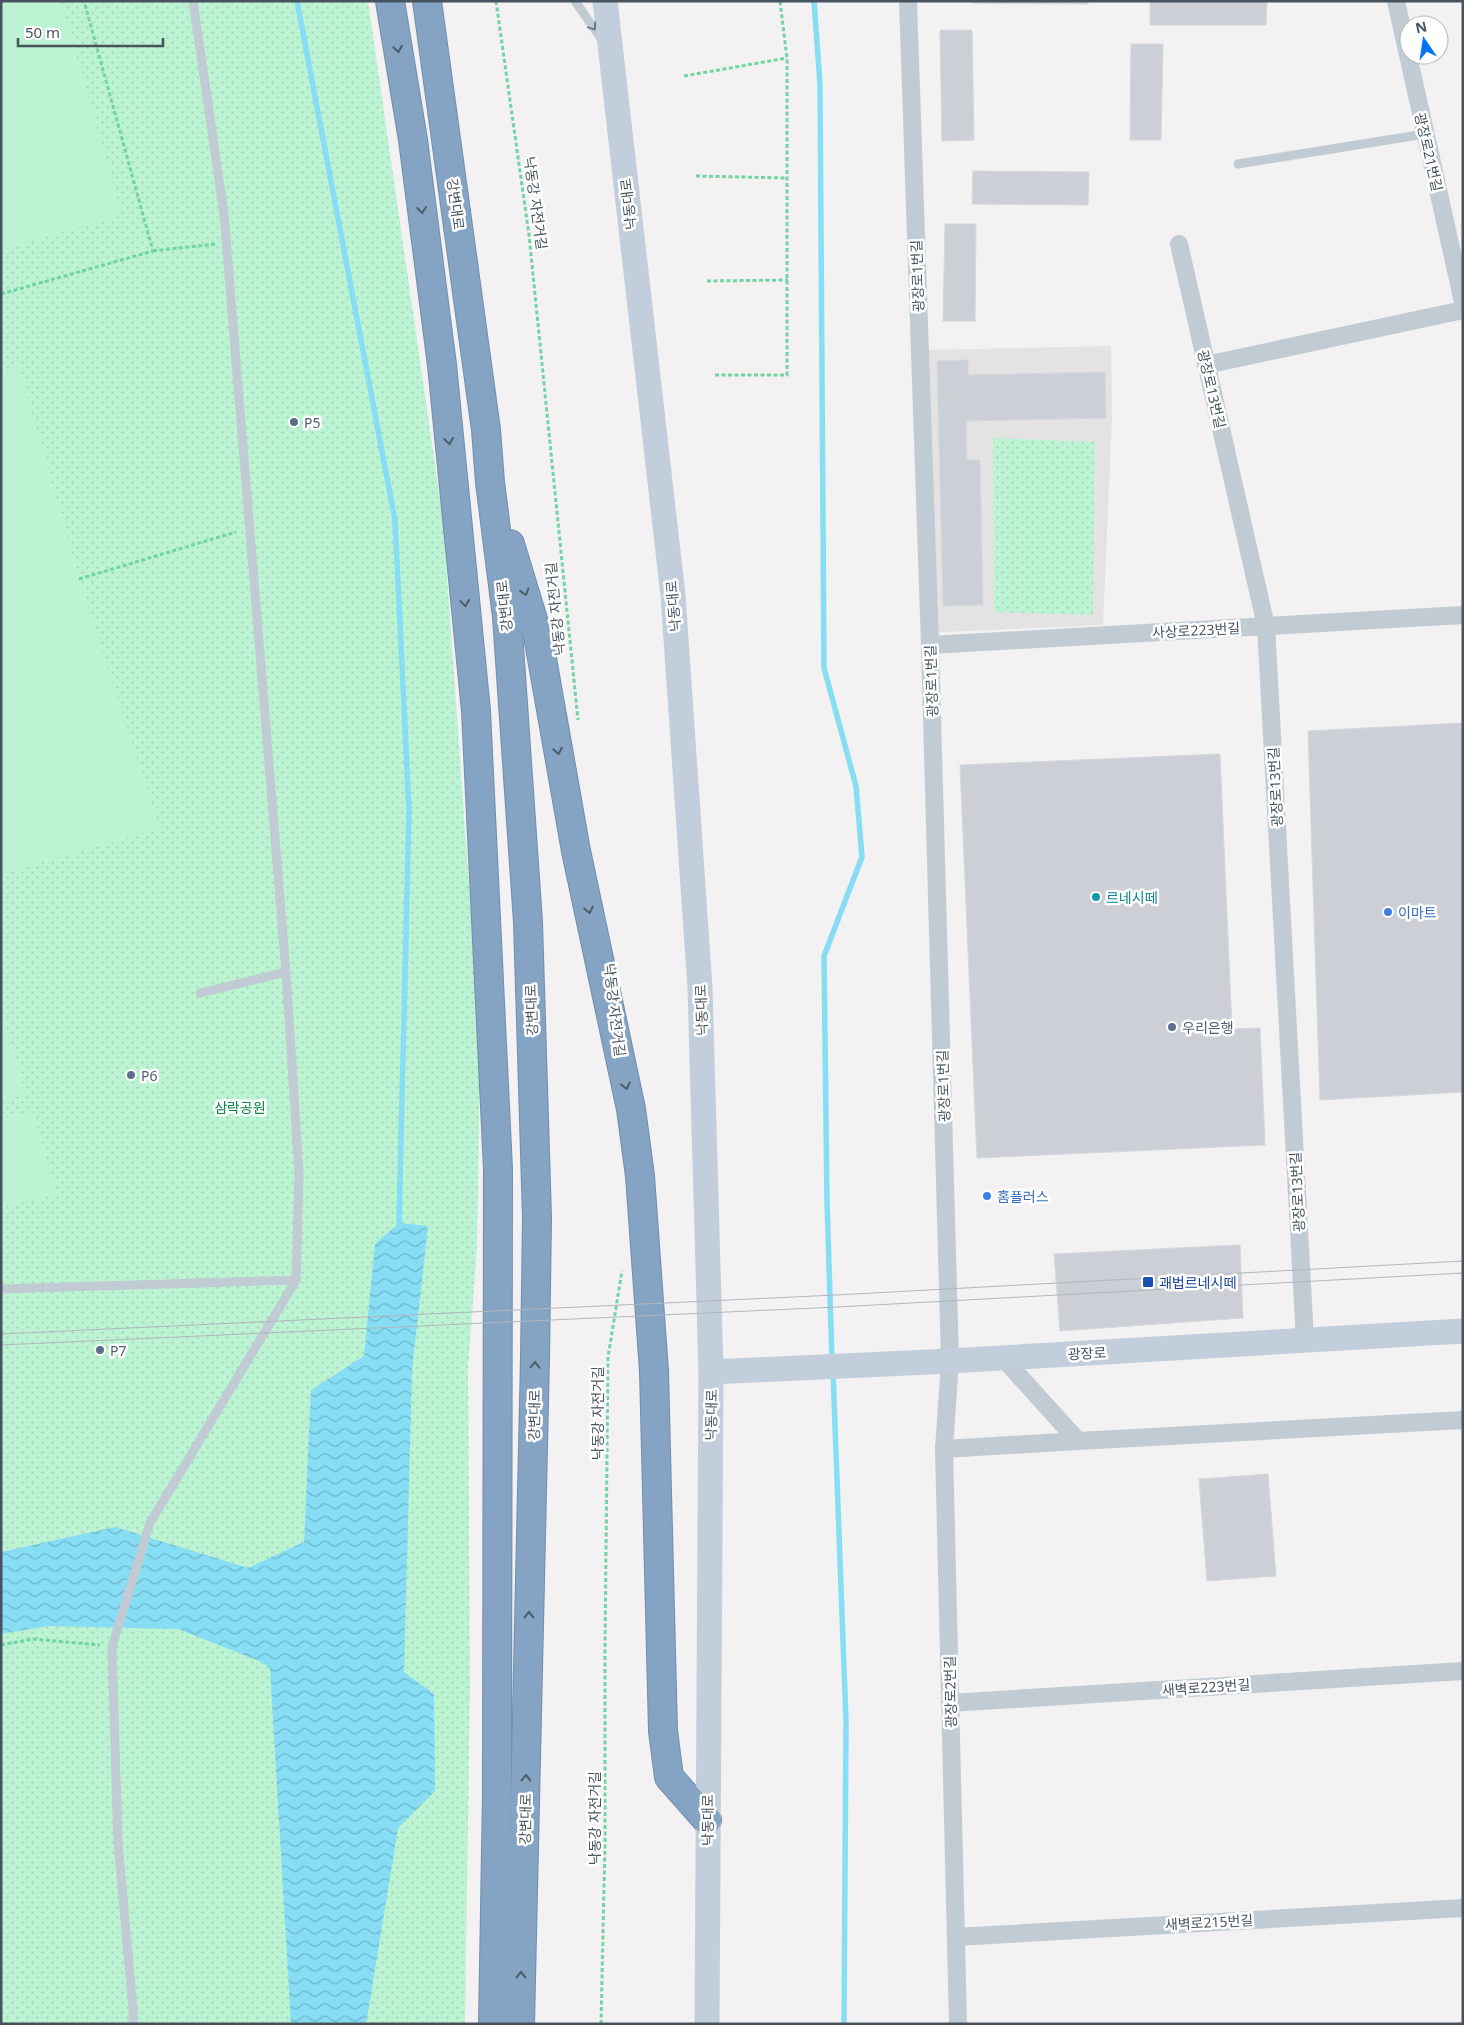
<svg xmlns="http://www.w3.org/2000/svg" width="1464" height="2025" font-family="'Noto Sans','Noto Sans KR',sans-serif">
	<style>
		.education { fill: #e4e2e3 }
		.green { fill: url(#green-dots) }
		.pitch { fill: #bcf3d2 }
		.water { fill: url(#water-waves) }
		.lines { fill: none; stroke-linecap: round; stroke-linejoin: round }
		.stream { stroke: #86ddf4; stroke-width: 5.5 }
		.building { fill: #ccd0d6; stroke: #d4d7dd }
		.highway-casing { stroke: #708eaf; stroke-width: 30 }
		.path { stroke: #71d5a3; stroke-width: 3; stroke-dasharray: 4 2.5; stroke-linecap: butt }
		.lane { stroke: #c0cbd4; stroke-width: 9 }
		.street { stroke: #c0cbd4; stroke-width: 18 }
		.secondary { stroke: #c2cedb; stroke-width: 25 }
		.highway { stroke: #85a3c3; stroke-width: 28 }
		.tram { stroke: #b2b6bc; stroke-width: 1 }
		.oneway { stroke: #6b7883 }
		.oneway2 { stroke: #4d5c6a }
		.service-dot { fill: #5c6f8a; stroke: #fff; stroke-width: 2 }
		.culture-dot { fill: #0f9aa8; stroke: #fff; stroke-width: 2 }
		.shop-dot { fill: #3f7fe0; stroke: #fff; stroke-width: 2 }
		.transit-dot { fill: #1a4fb4; stroke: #fff; stroke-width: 2 }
		.labels { text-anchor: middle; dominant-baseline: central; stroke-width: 5; stroke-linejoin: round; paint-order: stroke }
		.street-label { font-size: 14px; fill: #475460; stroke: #fff }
		.service-label { font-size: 14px; fill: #4e5e75; stroke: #fff; text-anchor: start }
		.culture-label { font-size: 14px; fill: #0d838f; stroke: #fff; text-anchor: start }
		.shop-label { font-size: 14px; fill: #366cbe; stroke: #fff; text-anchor: start }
		.park-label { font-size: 14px; fill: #0f8449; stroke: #fff }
		.transit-label { font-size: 14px; fill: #164399; stroke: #fff; text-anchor: start }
	</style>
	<defs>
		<pattern id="green-dots" width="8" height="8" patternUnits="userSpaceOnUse" patternTransform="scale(1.25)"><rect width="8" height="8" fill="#bcf3d2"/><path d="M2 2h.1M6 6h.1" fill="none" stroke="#a3d2b7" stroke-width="1.8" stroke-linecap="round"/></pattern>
		<pattern id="water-waves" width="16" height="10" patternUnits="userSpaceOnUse" patternTransform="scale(1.25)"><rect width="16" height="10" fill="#86ddf4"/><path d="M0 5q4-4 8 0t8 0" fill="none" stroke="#6fb6c9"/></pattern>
	</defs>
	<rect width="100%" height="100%" fill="#f3f1f1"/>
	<polygon class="education" points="1111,346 1112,419 1103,625 922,633 927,350"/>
	<g class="green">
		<polygon points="1,1 368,1 443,520 480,1041 477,1247 468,1368 470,1686 465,2024 1,2024"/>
		<polygon points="993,438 1095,442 1093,615 994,612"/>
	</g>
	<g class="pitch">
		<polygon points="1,1 61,1 122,215 1,250"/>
		<polygon points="19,366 79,579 160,828 1,874 1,372"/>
		<polygon points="1,1013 26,1094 1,1102"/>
		<polygon points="32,1110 57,1192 1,1209 1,1119"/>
	</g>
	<polygon class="water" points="399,1223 428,1226 412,1370 404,1672 434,1694 435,1791 398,1828 366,2024 291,2024 270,1668 262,1662 178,1629 48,1626 1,1634 1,1552 115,1527 248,1568 304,1542 311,1390 364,1356 375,1244"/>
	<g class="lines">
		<g class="stream">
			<polyline points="297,1 395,520 409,810 399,1223"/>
			<polyline points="814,1 820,84 824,668 856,786 862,857 824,956 827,1202 832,1360"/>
			<polyline points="833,1372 846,1721 844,2024"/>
		</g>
	</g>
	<g class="building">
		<polygon points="971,1 1088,1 1088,4 971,3"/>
		<polygon points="1150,1 1267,1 1266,25 1150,25"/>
		<polygon points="940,30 972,30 974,140 942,141"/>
		<polygon points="1131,44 1163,44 1161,140 1130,140"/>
		<polygon points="973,171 1089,172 1088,205 972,204"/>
		<polygon points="945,224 976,224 975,321 943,321"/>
		<polygon points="968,360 968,375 1105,372 1106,418 966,421 967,460 980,460 983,605 943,606 937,361"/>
		<polygon points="1463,723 1463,1092 1320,1100 1308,731"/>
		<polygon points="1220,754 1232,1029 1260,1028 1265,1145 977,1158 960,765"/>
		<polygon points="1240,1245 1243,1318 1060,1331 1054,1254"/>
		<polygon points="1268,1474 1276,1576 1207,1581 1199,1479"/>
	</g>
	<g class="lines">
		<g class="highway-casing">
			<g id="highway">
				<polyline points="390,1 413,140 442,365 476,711 498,1169 497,1794 493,2024"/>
				<polyline points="427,1 486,430 490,482 507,617 528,922 537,1218 535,1358 520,2024"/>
				<polyline points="510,544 538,636 576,851 631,1109 640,1176 654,1371 663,1731 669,1777 707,1820"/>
			</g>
		</g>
		<g class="path">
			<polyline points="496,1 529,235 578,720"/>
			<polyline points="684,76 787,58"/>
			<polyline points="696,176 786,178"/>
			<polyline points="153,251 215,244"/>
			<polyline points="707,281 788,280"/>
			<polyline points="1,294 153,251 84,1"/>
			<polyline points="715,375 787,375 787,58 780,1"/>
			<polyline points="79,579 236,532"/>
			<polyline points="1,1645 33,1639 100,1645"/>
			<polyline points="601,2024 605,1842 605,1646 608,1357 622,1271"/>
		</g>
		<g class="lane">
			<polyline points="575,1 602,40"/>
			<polyline points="1238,164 1425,134"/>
			<polyline points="200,993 286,972"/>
			<polyline points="1,1289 296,1280"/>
			<polyline points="133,2024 133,2009 118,1843 112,1647 150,1523 296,1280 299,1173 286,972 224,214 193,1"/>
		</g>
		<g class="street">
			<polyline points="908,1 930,645 950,1361 944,1449 958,2024"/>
			<polyline points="1396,1 1463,302"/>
			<polyline points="1179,244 1266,626 1305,1340"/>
			<polyline points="1206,365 1463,310"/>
			<polyline points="930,645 1463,615"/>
			<polyline points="1078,1441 1463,1420"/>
			<polyline points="944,1449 1078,1441 1003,1358"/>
			<polyline points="950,1703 1463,1671"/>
			<polyline points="956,1937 1463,1908"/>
		</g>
		<g class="secondary">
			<polyline points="605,1 673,595 700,988 711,1372 707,2024"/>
			<polyline points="711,1372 950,1361 1463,1331"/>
		</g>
		<use href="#highway" class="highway"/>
		<g class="tram">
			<polyline points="1,1334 836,1295 1463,1261"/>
			<polyline points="1,1345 837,1307 1463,1273"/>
		</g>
	</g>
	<defs><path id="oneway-chevron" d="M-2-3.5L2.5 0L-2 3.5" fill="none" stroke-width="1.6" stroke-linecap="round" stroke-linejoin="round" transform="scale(1.25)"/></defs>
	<use class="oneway" href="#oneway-chevron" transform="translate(593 27) rotate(56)"/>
	<g class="oneway2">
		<use href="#oneway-chevron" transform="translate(398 49) rotate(81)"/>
		<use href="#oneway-chevron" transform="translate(422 210) rotate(83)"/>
		<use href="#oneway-chevron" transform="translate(449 441) rotate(84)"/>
		<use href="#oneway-chevron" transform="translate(525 592) rotate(73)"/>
		<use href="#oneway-chevron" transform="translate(465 603) rotate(84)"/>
		<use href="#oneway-chevron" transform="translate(558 751) rotate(80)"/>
		<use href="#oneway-chevron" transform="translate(589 910) rotate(77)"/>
		<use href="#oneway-chevron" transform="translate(626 1086) rotate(78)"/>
		<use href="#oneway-chevron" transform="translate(535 1365) rotate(-89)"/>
		<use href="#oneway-chevron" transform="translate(529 1615) rotate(-89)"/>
		<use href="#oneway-chevron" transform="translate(526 1778) rotate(-89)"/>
		<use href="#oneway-chevron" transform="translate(521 1975) rotate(-89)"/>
	</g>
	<g class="service-dot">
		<circle cx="294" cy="422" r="5"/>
		<circle cx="1172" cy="1027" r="5"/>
		<circle cx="131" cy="1075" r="5"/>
		<circle cx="100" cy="1350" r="5"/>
	</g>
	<circle class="culture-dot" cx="1096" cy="897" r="5"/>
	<g class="shop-dot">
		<circle cx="1388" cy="912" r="5"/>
		<circle cx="987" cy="1196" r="5"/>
	</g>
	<rect class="transit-dot" x="1142" y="1276" width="12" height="12" rx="2.5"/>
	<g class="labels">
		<g class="street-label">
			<text transform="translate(1429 152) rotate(77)">광장로21번길</text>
			<text transform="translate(536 203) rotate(82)">낙동강 자전거길</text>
			<text transform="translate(456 204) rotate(82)">강변대로</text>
			<text transform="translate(628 204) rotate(-97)">낙동대로</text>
			<text transform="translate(917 276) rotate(-92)">광장로1번길</text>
			<text transform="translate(1212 389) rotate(77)">광장로13번길</text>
			<text transform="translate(504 606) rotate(-96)">강변대로</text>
			<text transform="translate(673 606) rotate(-95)">낙동대로</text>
			<text transform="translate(555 609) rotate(-96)">낙동강 자전거길</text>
			<text transform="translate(1196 630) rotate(-3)">사상로223번길</text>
			<text transform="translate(931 681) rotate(-92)">광장로1번길</text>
			<text transform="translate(1275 787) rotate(-93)">광장로13번길</text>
			<text transform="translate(531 1010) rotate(-92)">강변대로</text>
			<text transform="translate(615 1010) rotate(83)">낙동강 자전거길</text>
			<text transform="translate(701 1010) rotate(-92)">낙동대로</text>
			<text transform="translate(943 1086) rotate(-92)">광장로1번길</text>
			<text transform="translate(1297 1192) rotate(-93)">광장로13번길</text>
			<text transform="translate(1087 1353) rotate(-3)">광장로</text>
			<text transform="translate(597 1413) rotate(-90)">낙동강 자전거길</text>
			<text transform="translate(534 1415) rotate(-89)">강변대로</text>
			<text transform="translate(711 1415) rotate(-89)">낙동대로</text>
			<text transform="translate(1206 1687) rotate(-4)">새벽로223번길</text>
			<text transform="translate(950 1692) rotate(-91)">광장로2번길</text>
			<text transform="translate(594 1818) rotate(-90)">낙동강 자전거길</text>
			<text transform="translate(525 1819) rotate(-89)">강변대로</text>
			<text transform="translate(707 1820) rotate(-90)">낙동대로</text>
			<text transform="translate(1209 1922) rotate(-3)">새벽로215번길</text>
		</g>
		<g class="service-label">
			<text x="304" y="422">P5</text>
			<text x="1182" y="1027">우리은행</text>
			<text x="141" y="1075">P6</text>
			<text x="110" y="1350">P7</text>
		</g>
		<g class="culture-label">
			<text x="1106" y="897">르네시떼</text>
		</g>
		<g class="shop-label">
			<text x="1398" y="912">이마트</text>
			<text x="997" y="1196">홈플러스</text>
		</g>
		<g class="park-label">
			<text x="240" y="1107">삼락공원</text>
		</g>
		<g class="transit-label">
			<text x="1159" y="1282">괘법르네시떼</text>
		</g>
	</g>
	<rect width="1464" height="2025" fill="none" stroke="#475460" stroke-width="5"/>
	<g transform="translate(1424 40) rotate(347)"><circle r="24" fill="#ffffff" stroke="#b5bbbf"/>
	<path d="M0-4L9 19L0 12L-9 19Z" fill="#0971f5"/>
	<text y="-8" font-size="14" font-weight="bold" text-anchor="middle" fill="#475460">N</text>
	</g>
	<path d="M18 38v8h145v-8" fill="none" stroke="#475460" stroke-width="2.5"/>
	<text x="25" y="38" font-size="15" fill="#475460" stroke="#ffffff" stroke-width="4" paint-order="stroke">50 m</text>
</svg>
